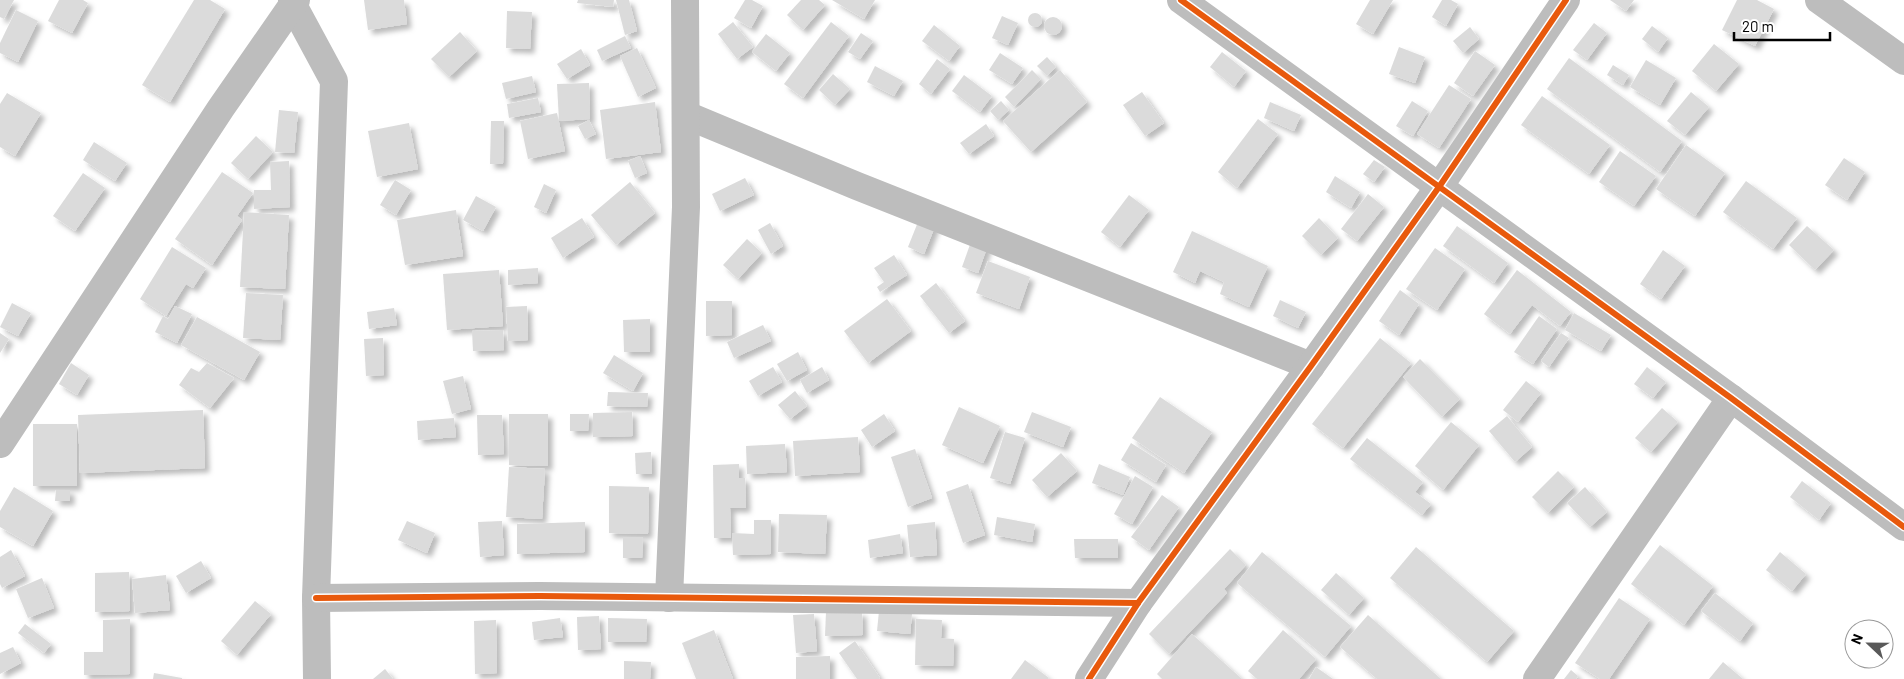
<svg xmlns="http://www.w3.org/2000/svg" width="1904" height="679" font-family="Barlow,sans-serif">
	<style>
		.building { fill: #dbdbdb; filter: url(#shadow) }
		.lines { fill: none; stroke-linecap: round; stroke-linejoin: round }
		.street { stroke: #bdbdbd; stroke-width: 28 }
		.cycleway-casing { stroke: #fff; stroke-width: 9 }
		.cycleway { stroke: #e8590c; stroke-width: 6 }
	</style>
	<defs>
		<filter id="shadow"><feDropShadow dx="4.5" dy="4.5" stdDeviation="2.5" flood-color="#0004"/></filter>
	</defs>
	<rect width="100%" height="100%" fill="#fff"/>
	<g class="building">
		<polygon points="0,0 14,0 4,19 0,17"/>
		<polygon points="59,0 83,0 88,3 72,33 48,21"/>
		<polygon points="194,0 210,0 225,9 170,102 142,85"/>
		<polygon points="364,0 404,0 407,24 368,30"/>
		<polygon points="578,0 614,0 613,7 577,3"/>
		<polygon points="616,0 629,0 637,31 625,35"/>
		<polygon points="745,0 752,0 763,6 751,28 734,18"/>
		<polygon points="801,0 819,0 825,5 803,30 787,15"/>
		<polygon points="832,0 875,0 864,19"/>
		<polygon points="1370,0 1393,0 1373,34 1356,24"/>
		<polygon points="1442,0 1451,0 1458,4 1446,26 1432,17"/>
		<polygon points="1610,0 1634,0 1626,11"/>
		<polygon points="1737,0 1757,0 1774,9 1755,46 1722,30"/>
		<polygon points="16,10 38,21 18,62 0,53 0,43"/>
		<polygon points="507,11 532,12 530,49 506,48"/>
		<circle cx="1035" cy="20" r="7"/>
		<polygon points="1002,16 1018,23 1008,45 992,38"/>
		<circle cx="1053" cy="26" r="9"/>
		<polygon points="733,22 753,47 737,59 718,34"/>
		<polygon points="831,22 849,36 803,98 784,84"/>
		<polygon points="1594,23 1607,33 1587,60 1573,50"/>
		<polygon points="934,25 960,46 949,61 922,41"/>
		<polygon points="1652,26 1668,38 1658,52 1642,39"/>
		<polygon points="1470,27 1479,39 1463,53 1453,41"/>
		<polygon points="460,32 477,51 449,77 431,59"/>
		<polygon points="861,33 873,41 860,59 848,52"/>
		<polygon points="766,34 790,53 776,71 752,52"/>
		<polygon points="625,36 631,48 602,61 597,50"/>
		<polygon points="1714,44 1739,64 1716,91 1692,71"/>
		<polygon points="1399,47 1425,57 1415,83 1389,74"/>
		<polygon points="637,48 656,88 638,97 620,56"/>
		<polygon points="581,49 590,65 567,79 557,64"/>
		<polygon points="1475,51 1495,65 1473,96 1454,83"/>
		<polygon points="1222,52 1246,71 1234,87 1210,67"/>
		<polygon points="1000,53 1023,68 1012,84 989,70"/>
		<polygon points="1047,57 1056,67 1047,76 1037,66"/>
		<polygon points="1569,58 1682,141 1660,172 1547,89"/>
		<polygon points="937,59 950,69 931,94 919,84"/>
		<polygon points="1646,60 1676,78 1660,105 1630,87"/>
		<polygon points="1613,65 1629,75 1623,85 1607,75"/>
		<polygon points="875,66 903,81 894,96 867,82"/>
		<polygon points="1032,70 1041,79 1014,107 1005,97"/>
		<polygon points="1060,70 1087,102 1031,152 1003,121"/>
		<polygon points="833,74 850,89 835,105 819,90"/>
		<polygon points="964,75 992,96 980,112 952,91"/>
		<polygon points="532,76 536,92 506,99 502,83"/>
		<polygon points="589,83 590,119 559,121 557,84"/>
		<polygon points="1449,85 1471,99 1439,148 1417,134"/>
		<polygon points="1142,92 1164,123 1145,136 1123,105"/>
		<polygon points="1691,92 1709,107 1685,135 1667,121"/>
		<polygon points="7,93 41,113 15,156 0,147 0,104"/>
		<polygon points="1542,96 1610,145 1589,174 1521,125"/>
		<polygon points="538,98 541,112 509,118 507,104"/>
		<polygon points="1001,101 1009,110 998,120 990,111"/>
		<polygon points="1412,101 1428,111 1413,136 1396,126"/>
		<polygon points="655,102 661,152 606,159 600,110"/>
		<polygon points="1270,102 1301,115 1294,131 1264,118"/>
		<polygon points="279,110 298,112 294,153 275,152"/>
		<polygon points="557,113 565,151 528,159 520,121"/>
		<polygon points="1258,119 1278,134 1237,188 1218,172"/>
		<polygon points="589,120 596,134 585,139 578,126"/>
		<polygon points="491,121 504,121 503,164 490,164"/>
		<polygon points="409,123 418,169 377,177 368,131"/>
		<polygon points="986,124 994,136 969,154 960,143"/>
		<polygon points="256,136 273,152 248,179 231,163"/>
		<polygon points="94,142 127,163 115,181 83,160"/>
		<polygon points="1686,145 1725,173 1695,216 1656,189"/>
		<polygon points="1620,151 1656,176 1634,206 1599,182"/>
		<polygon points="640,156 647,173 635,178 628,161"/>
		<polygon points="1844,158 1865,172 1847,200 1825,185"/>
		<polygon points="1374,160 1385,167 1374,182 1363,174"/>
		<polygon points="289,161 290,207 254,209 254,190 271,190 270,162"/>
		<polygon points="222,172 253,193 237,216 242,220 212,265 175,239"/>
		<polygon points="83,173 105,188 75,231 53,216"/>
		<polygon points="1335,176 1360,192 1351,208 1326,192"/>
		<polygon points="745,178 754,195 720,211 712,194"/>
		<polygon points="395,180 411,190 396,215 380,205"/>
		<polygon points="1746,181 1797,218 1773,249 1723,212"/>
		<polygon points="630,182 655,213 616,245 591,215"/>
		<polygon points="544,184 556,190 546,213 534,207"/>
		<polygon points="1368,194 1384,207 1357,241 1341,229"/>
		<polygon points="1129,195 1149,210 1120,247 1101,232"/>
		<polygon points="476,196 496,207 483,231 463,220"/>
		<polygon points="456,210 463,256 405,265 397,220"/>
		<polygon points="244,212 289,215 285,289 240,287"/>
		<polygon points="920,217 936,224 924,254 908,247"/>
		<polygon points="582,218 594,237 563,258 551,238"/>
		<polygon points="1319,218 1338,238 1321,255 1302,236"/>
		<polygon points="770,223 783,246 771,254 758,230"/>
		<polygon points="1457,226 1508,263 1494,283 1443,246"/>
		<polygon points="1807,226 1834,250 1815,270 1789,245"/>
		<polygon points="1192,231 1268,266 1249,307 1220,294 1224,282 1200,271 1195,283 1173,272"/>
		<polygon points="747,239 762,253 738,279 723,265"/>
		<polygon points="972,239 988,245 978,273 962,267"/>
		<polygon points="172,247 206,268 193,288 186,284 166,316 140,299"/>
		<polygon points="1435,248 1465,269 1437,310 1406,289"/>
		<polygon points="1663,250 1685,266 1661,299 1640,284"/>
		<polygon points="894,255 907,275 880,292 877,287 884,282 874,268"/>
		<polygon points="988,261 1030,277 1019,309 976,293"/>
		<polygon points="538,268 538,283 508,285 508,270"/>
		<polygon points="499,270 503,326 447,330 443,274"/>
		<polygon points="1517,270 1571,312 1560,326 1532,305 1510,334 1484,314"/>
		<polygon points="936,283 965,321 949,333 920,296"/>
		<polygon points="1400,290 1419,304 1399,335 1379,321"/>
		<polygon points="246,293 283,295 280,340 243,338"/>
		<polygon points="887,299 911,331 868,363 844,331"/>
		<polygon points="1280,300 1306,312 1298,328 1273,316"/>
		<polygon points="706,301 732,301 732,335 706,336"/>
		<polygon points="12,303 31,313 18,336 0,327"/>
		<polygon points="175,306 192,314 177,343 155,332 163,316 168,319"/>
		<polygon points="527,306 528,340 508,341 506,307"/>
		<polygon points="394,308 397,325 369,329 367,312"/>
		<polygon points="1574,313 1611,335 1601,351 1565,330"/>
		<polygon points="1539,316 1557,329 1533,364 1514,352"/>
		<polygon points="197,317 260,352 244,380 181,345"/>
		<polygon points="650,319 650,352 624,352 623,320"/>
		<polygon points="763,325 771,341 734,358 727,342"/>
		<polygon points="503,330 504,350 473,351 472,331"/>
		<polygon points="0,333 9,339 0,353"/>
		<polygon points="1561,333 1569,338 1549,367 1541,361"/>
		<polygon points="383,338 384,375 366,376 364,339"/>
		<polygon points="1380,338 1411,363 1343,448 1312,424"/>
		<polygon points="798,352 807,370 787,381 777,364"/>
		<polygon points="614,355 643,373 633,391 603,373"/>
		<polygon points="1420,359 1460,399 1442,417 1403,377"/>
		<polygon points="71,363 89,375 77,395 59,384"/>
		<polygon points="207,363 234,378 210,408 179,385 191,368 199,372"/>
		<polygon points="773,367 782,382 758,396 749,381"/>
		<polygon points="822,367 829,380 807,393 800,380"/>
		<polygon points="1647,367 1666,382 1653,398 1634,384"/>
		<polygon points="463,376 471,409 452,414 443,381"/>
		<polygon points="1526,381 1541,393 1518,422 1503,410"/>
		<polygon points="795,391 807,406 790,419 778,405"/>
		<polygon points="608,392 648,393 647,407 607,406"/>
		<polygon points="1160,397 1212,432 1184,473 1132,438"/>
		<polygon points="959,407 1000,426 983,463 942,445"/>
		<polygon points="1662,408 1678,422 1651,452 1635,438"/>
		<polygon points="203,410 205,468 80,473 78,415"/>
		<polygon points="632,412 633,436 593,437 593,413"/>
		<polygon points="1032,412 1071,427 1063,447 1024,432"/>
		<polygon points="509,414 548,414 548,466 509,465"/>
		<polygon points="570,414 589,414 588,431 570,431"/>
		<polygon points="884,414 895,431 872,447 861,430"/>
		<polygon points="477,415 502,415 504,454 478,455"/>
		<polygon points="1507,416 1532,447 1515,462 1489,431"/>
		<polygon points="454,418 456,437 418,440 417,421"/>
		<polygon points="1451,422 1479,445 1443,490 1415,466"/>
		<rect x="33" y="424" width="44" height="62"/>
		<polygon points="1005,432 1025,438 1010,484 990,478"/>
		<polygon points="858,437 860,472 795,476 793,441"/>
		<polygon points="1367,438 1423,482 1415,492 1431,504 1422,515 1350,459"/>
		<polygon points="1131,443 1166,465 1156,482 1121,460"/>
		<polygon points="785,444 787,472 747,474 746,446"/>
		<polygon points="915,449 932,498 908,507 891,457"/>
		<polygon points="651,452 652,474 636,474 635,453"/>
		<polygon points="1061,453 1077,471 1047,497 1032,480"/>
		<polygon points="739,464 739,478 745,478 746,508 730,508 731,538 714,538 713,465"/>
		<polygon points="1099,464 1130,477 1123,495 1092,483"/>
		<polygon points="509,467 545,469 542,519 506,517"/>
		<polygon points="1558,471 1574,487 1548,513 1532,497"/>
		<polygon points="1135,476 1153,487 1132,524 1114,514"/>
		<polygon points="1802,481 1831,503 1819,520 1790,497"/>
		<polygon points="968,484 985,535 963,543 946,492"/>
		<polygon points="609,486 649,487 648,534 609,533"/>
		<polygon points="14,487 53,511 33,546 0,527 0,511"/>
		<polygon points="1585,487 1607,512 1590,527 1567,503"/>
		<polygon points="56,490 70,490 70,501 55,501"/>
		<polygon points="1162,495 1179,507 1149,550 1131,537"/>
		<polygon points="779,514 827,515 825,554 778,552"/>
		<polygon points="997,517 1035,524 1032,542 994,535"/>
		<polygon points="754,520 771,520 771,554 733,555 732,533 754,534"/>
		<polygon points="407,521 435,533 427,553 398,540"/>
		<polygon points="502,521 504,555 480,557 478,522"/>
		<polygon points="585,522 585,552 517,554 517,524"/>
		<polygon points="935,522 937,555 910,557 907,525"/>
		<polygon points="900,534 903,553 870,558 868,540"/>
		<polygon points="623,537 643,537 642,558 623,558"/>
		<polygon points="1074,539 1118,539 1118,558 1075,558"/>
		<polygon points="1660,545 1713,586 1684,625 1631,584"/>
		<polygon points="1416,547 1514,631 1487,662 1390,578"/>
		<polygon points="1230,549 1246,565 1224,589 1227,593 1169,654 1149,634"/>
		<polygon points="11,550 25,576 2,588 0,584 0,557"/>
		<polygon points="1262,552 1351,626 1325,657 1237,583"/>
		<polygon points="1780,552 1806,574 1792,591 1766,570"/>
		<polygon points="201,561 211,578 186,593 176,576"/>
		<polygon points="129,572 130,611 95,612 95,573"/>
		<polygon points="1336,573 1364,598 1349,615 1321,590"/>
		<polygon points="166,575 170,610 135,613 132,579"/>
		<polygon points="42,578 54,608 28,618 16,589"/>
		<polygon points="1715,593 1753,623 1740,641 1701,611"/>
		<polygon points="1619,598 1650,619 1609,679 1600,679 1575,663"/>
		<polygon points="255,601 271,614 237,655 221,641"/>
		<polygon points="879,611 912,614 910,634 877,631"/>
		<polygon points="826,612 862,612 863,635 825,636"/>
		<polygon points="814,614 817,651 796,653 793,615"/>
		<polygon points="1368,615 1441,679 1377,679 1340,647"/>
		<polygon points="599,616 601,649 578,650 577,617"/>
		<polygon points="560,618 563,637 534,640 532,622"/>
		<polygon points="608,618 647,619 646,642 608,642"/>
		<polygon points="130,619 130,674 84,675 84,652 103,652 103,620"/>
		<polygon points="916,619 942,620 941,638 954,639 953,666 915,665"/>
		<polygon points="496,620 497,673 475,674 474,621"/>
		<polygon points="25,624 51,644 44,653 18,633"/>
		<polygon points="714,630 733,679 696,679 682,643"/>
		<polygon points="1283,630 1316,659 1299,679 1257,679 1248,671"/>
		<polygon points="1192,634 1242,679 1162,679 1157,674"/>
		<polygon points="855,641 880,678 879,679 857,679 839,653"/>
		<polygon points="13,647 21,663 0,674 0,653"/>
		<polygon points="830,656 830,679 796,679 796,657"/>
		<polygon points="1025,660 1049,678 1048,679 1011,679"/>
		<polygon points="624,661 651,662 650,679 624,679"/>
		<polygon points="1723,662 1743,679 1709,679"/>
		<polygon points="1316,667 1333,679 1309,679"/>
		<polygon points="385,669 393,679 373,679"/>
		<polygon points="1571,670 1578,676 1576,679 1564,679"/>
		<polygon points="154,673 182,678 182,679 153,679"/>
	</g>
	<g class="lines">
		<g class="street">
			<polyline points="292,0 293,5 334,81 316,598 317,679"/>
			<polyline points="1181,0 1731,398 1904,527"/>
			<polyline points="1819,0 1904,61"/>
			<polyline points="686,115 857,186 1311,366"/>
			<polyline points="0,444 221,108 296,0"/>
			<polyline points="316,598 540,596 1138,603"/>
			<polyline points="669,598 686,207 685,0"/>
			<polyline points="1089,679 1138,603 1311,366 1439,187 1566,0"/>
			<polyline points="1537,679 1731,398"/>
		</g>
		<g class="cycleway-casing">
			<g id="cycleway">
				<polyline points="1181,0 1731,398 1904,527"/>
				<polyline points="316,598 540,596 1138,603"/>
				<polyline points="1089,679 1138,603 1311,366 1439,187 1566,0"/>
			</g>
		</g>
		<use href="#cycleway" class="cycleway"/>
	</g>
	<g transform="translate(1869 644) rotate(292)"><circle r="24" fill="#ffffff" stroke="#999999"/>
	<path d="M0-4L9 19L0 12L-9 19Z" fill="#595959"/>
	<text y="-8" font-size="14" font-weight="bold" text-anchor="middle" fill="#000000">N</text>
	</g>
	<path d="M1734 32v8h96v-8" fill="none" stroke="#000000" stroke-width="2.5"/>
	<text x="1742" y="32" font-size="15" fill="#000000" stroke="#ffffff" stroke-width="4" paint-order="stroke">20 m</text>
</svg>
